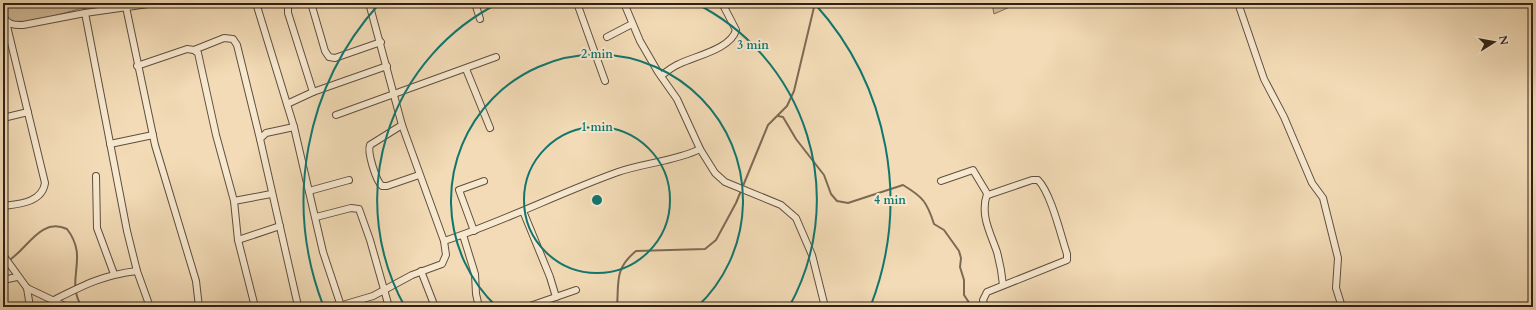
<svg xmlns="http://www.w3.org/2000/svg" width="1536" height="310" font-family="Cardo,serif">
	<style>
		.green { fill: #d1bb9a; stroke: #806e57 }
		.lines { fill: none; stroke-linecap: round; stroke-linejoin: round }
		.stream { stroke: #7d6a54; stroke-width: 2 }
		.street-casing { stroke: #604f3c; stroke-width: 8 }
		.street { stroke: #f7e8d0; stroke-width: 6 }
		.ring { fill: none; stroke: #0f766e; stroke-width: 2 }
		.centre { fill: #0f766e; stroke: #f7e8d0; stroke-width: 2 }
		.ring-label { font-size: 12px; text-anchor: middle; font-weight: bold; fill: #0f766e; stroke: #f7e8d0; stroke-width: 4; stroke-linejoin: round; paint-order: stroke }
	</style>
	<rect width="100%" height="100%" fill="#f2dbb6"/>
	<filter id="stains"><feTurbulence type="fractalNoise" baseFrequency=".005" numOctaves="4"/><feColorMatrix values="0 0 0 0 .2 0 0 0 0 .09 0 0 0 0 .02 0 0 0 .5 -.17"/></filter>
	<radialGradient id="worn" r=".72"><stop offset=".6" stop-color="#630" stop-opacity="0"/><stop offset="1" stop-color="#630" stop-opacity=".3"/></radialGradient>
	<g class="green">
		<polygon points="3,3 143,3 79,9 46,18 17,23 8,19 3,11"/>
		<polygon points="988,3 1019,3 994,14 992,4"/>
	</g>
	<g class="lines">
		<g class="stream">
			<path d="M778,116L783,117L796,139L824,175L831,194L837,201L848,203L903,185C923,197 927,202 934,224L944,230L959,251L961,258L960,267L964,280V295L972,307"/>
			<path d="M3,264C26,254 38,216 67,229C90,259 64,279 82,307"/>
			<path d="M617,307C619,282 614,269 636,251L705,249L716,240L736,203L768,125L787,106L794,91L815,3"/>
		</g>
		<g class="street-casing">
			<g id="street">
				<polyline points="256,3 294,127 323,252 341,306"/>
				<polyline points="292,3 288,7 288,13 313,92"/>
				<polyline points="311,3 325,51 329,57 335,58 381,42"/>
				<polyline points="475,3 480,19"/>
				<polyline points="577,3 605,81"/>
				<polyline points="624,3 640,41 658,72 677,99 700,149 715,173 725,182 781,205 796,218 812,255 825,307"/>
				<polyline points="1238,3 1264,79 1284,117 1312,183 1323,198 1338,258 1336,288 1342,307"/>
				<polyline points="126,7 155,145 196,281 199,307"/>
				<polyline points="85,13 127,231 137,271 150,307"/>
				<path d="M3,16C8,25 13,25 23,25L85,13L155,3"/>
				<path d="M3,23L6,22L45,183C42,203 18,204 3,206"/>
				<polyline points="607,37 632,24"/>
				<polyline points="194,50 224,38 233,39 237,45 260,139"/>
				<polyline points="137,66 187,49 194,50 198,53 216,135 234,201 238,240 255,307"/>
				<polyline points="466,69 490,128"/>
				<path d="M661,76C667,71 672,67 679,64C695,56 731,49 736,30L722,3"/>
				<polyline points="287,104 313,92 387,66"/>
				<polyline points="336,115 496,57"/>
				<polyline points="3,118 28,112"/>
				<path d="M402,125L370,145C367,152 376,181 382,186H387L419,175"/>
				<polyline points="294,127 266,133 260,139 298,306"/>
				<polyline points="110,144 153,135"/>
				<polyline points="96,176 97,228 114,274"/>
				<path d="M941,181L973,170L988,195L1032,180H1038C1051,193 1061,236 1067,254V260L987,292L983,300L985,307"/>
				<polyline points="309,191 349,180"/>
				<path d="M987,194C980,215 990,232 997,252C1000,263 1002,274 1003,285"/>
				<polyline points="234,201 271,194"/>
				<polyline points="523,211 550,277 556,297"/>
				<polyline points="316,217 351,208 359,209 370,240 389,307"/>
				<polyline points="474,231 459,190 484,181"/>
				<polyline points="463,235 475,274 476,294 479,307"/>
				<polyline points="238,240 280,226"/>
				<path d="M444,241C503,222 559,193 618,172C644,163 676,161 700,149"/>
				<polyline points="3,255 27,288 67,307"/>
				<polyline points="421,271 435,307"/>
				<polyline points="3,280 17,277"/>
				<polyline points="27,288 30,307"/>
				<path d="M54,300C84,285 103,275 137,271"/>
				<polyline points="289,307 320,307"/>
				<polyline points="336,307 373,296 412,275 442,264 446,255 444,241 402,125 369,3"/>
				<polyline points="527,307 576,290"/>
			</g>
		</g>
		<use href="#street" class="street"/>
	</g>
	<g class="ring">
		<circle cx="597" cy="200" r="73"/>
		<path d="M497 307A146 146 0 1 1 697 307"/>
		<path d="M405 307A220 220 0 0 1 499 3M695 3A220 220 0 0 1 789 307"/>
		<path d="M323 305A293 293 0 0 1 379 4M815 4A293 293 0 0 1 871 305"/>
	</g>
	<circle cx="597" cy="200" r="6" class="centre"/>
	<g class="ring-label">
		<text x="753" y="49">3 min</text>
		<text x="597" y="58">2 min</text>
		<text x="597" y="131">1 min</text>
		<text x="890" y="204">4 min</text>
	</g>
	<rect width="1536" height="310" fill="none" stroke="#f2dbb6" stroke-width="16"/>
	<rect x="4" y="4" width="1528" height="302" fill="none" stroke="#302014" stroke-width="2"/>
	<rect x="8" y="8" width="1520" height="294" fill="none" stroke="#302014"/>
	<g transform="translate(1494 42) rotate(79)" stroke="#f7e8d0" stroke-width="3" paint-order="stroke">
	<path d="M0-3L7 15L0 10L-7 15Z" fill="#302014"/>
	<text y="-6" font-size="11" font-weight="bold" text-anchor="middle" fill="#302014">N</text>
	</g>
	<rect width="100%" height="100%" filter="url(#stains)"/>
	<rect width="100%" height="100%" fill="url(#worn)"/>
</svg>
